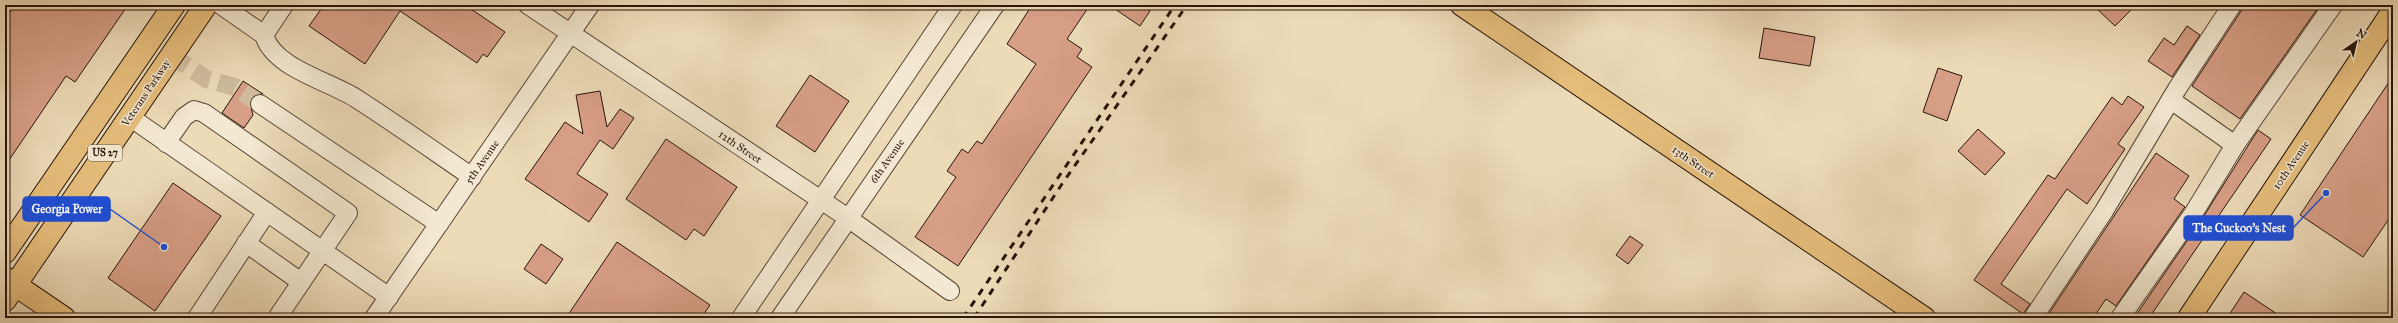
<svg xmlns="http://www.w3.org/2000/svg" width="2398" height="323" font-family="'IM FELL Great Primer',serif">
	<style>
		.building { fill: #d89f87; stroke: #28140a }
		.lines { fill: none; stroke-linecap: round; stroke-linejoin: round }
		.minor-tunnel { stroke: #cfbd9e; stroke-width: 18; stroke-dasharray: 18 9; stroke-linecap: butt }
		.minor-casing { stroke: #594636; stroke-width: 20 }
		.major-casing { stroke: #28140a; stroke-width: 24 }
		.minor { stroke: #f3e8d1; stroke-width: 18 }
		.major { stroke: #e6be7c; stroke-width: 22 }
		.rail { stroke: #28140a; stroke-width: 3; stroke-dasharray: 7 7; stroke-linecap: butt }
		.labels { text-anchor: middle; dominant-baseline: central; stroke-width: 3; stroke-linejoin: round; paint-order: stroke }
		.shield { fill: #f3e8d1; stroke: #655446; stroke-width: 1 }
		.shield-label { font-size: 10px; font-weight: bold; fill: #28140a }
		.street-label { font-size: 11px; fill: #28140a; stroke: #f3e8d1 }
		.leader { fill: none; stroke: #1d4ed8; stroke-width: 1.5 }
		.callout-dot { fill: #1d4ed8; stroke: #f3e8d1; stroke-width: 1.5 }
		.callout { fill: #1d4ed8; stroke: #1d4ed8; stroke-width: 1.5 }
		.callout-label { font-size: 12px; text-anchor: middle; font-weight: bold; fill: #fff }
	</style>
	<rect width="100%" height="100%" fill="#eddbb8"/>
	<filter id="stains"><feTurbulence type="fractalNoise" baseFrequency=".005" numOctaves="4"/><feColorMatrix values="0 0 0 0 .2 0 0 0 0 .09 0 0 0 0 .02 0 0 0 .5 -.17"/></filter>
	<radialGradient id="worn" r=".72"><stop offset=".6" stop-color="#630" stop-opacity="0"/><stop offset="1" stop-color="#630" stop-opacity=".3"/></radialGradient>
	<g class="building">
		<polygon points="15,5 128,5 75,82 66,76 5,166 5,19"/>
		<polygon points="324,5 465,5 505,32 487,57 483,54 477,63 400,11 365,64 309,26"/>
		<polygon points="1032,5 1090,5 1067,39 1082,49 1077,57 1092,67 958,266 915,237 956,177 947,171 962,149 968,153 977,141 982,144 1036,64 1007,44"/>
		<polygon points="1109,5 1141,5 1150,11 1140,26"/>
		<polygon points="2093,5 2136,5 2115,26"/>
		<polygon points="2245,5 2320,5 2240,119 2192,86"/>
		<polygon points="2187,26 2200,35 2172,77 2148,61 2164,38 2174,45"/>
		<polygon points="1764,28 1815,37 1810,66 1759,58"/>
		<polygon points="1938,68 1962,76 1947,121 1923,112"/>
		<polygon points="810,75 849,101 815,152 776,126"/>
		<polygon points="2393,76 2393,213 2363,257 2300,215"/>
		<polygon points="243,81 263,94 256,94 251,98 250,104 253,115 244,128 222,113"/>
		<polygon points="600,91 607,127 620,109 634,118 613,149 600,140 577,174 608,194 589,222 525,179 565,122 583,134 576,95"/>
		<polygon points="2128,96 2144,107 2118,144 2125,149 2087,204 2067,189 2001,284 2030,304 2023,314 1974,280 2048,175 2055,179 2112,97 2122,105"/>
		<polygon points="1978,129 2005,153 1985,175 1958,151"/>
		<polygon points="2258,130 2271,139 2149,318 2134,318 2202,219"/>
		<polygon points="666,139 737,187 704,236 694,229 686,240 626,199"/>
		<polygon points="2156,153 2189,176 2174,199 2185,207 2184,208 2116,306 2106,299 2093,318 2046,318"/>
		<polygon points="173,183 221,216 155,311 108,278"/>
		<polygon points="1630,236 1643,245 1628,264 1616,255"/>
		<polygon points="617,242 710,305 701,318 566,318"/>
		<polygon points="541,244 563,259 546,284 524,269"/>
		<polygon points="2244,292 2283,318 2227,318"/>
	</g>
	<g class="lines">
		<polyline class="minor-tunnel" points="172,56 206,79 235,87 260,104"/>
		<g class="minor-casing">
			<g id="minor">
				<path d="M221,5L264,35C274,69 330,81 357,99C396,124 434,151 472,177"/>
				<polyline points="528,5 848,218 950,291"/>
				<polyline points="264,35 284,5"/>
				<polyline points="260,104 439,224"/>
				<polyline points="130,117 389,297"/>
				<polyline points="166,143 184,117 194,110 204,113 348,213 277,318"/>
				<polyline points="2235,145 2333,5"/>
				<polyline points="246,243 301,282"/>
				<polyline points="197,318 267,212"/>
				<polyline points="374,318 590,5"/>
				<polyline points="741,318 953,5"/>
				<polyline points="780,318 995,5"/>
				<polyline points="2033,318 2104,211 2177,89 2232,5"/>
				<polyline points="2120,318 2193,214 2235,145 2171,100"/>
			</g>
		</g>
		<g class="major-casing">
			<g id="major">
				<polyline points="1462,5 1924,318"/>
				<polyline points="5,252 174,5"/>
				<polyline points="5,278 64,318"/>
				<polyline points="5,300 206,5"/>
				<polyline points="2189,318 2393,11"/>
			</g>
		</g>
		<use href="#minor" class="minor"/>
		<use href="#major" class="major"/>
		<g class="rail">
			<polyline points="963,318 1175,5"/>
			<polyline points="974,318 1062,184 1187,5"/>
		</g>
	</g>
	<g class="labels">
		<rect class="shield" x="88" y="145" width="34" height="16" rx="3"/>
		<g class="shield-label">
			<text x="105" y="153">US 27</text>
		</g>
		<g class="street-label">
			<text transform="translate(146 93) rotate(-56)">Veterans Parkway</text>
			<text transform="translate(740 147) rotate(34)">12th Street</text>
			<text transform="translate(887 161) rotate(-55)">6th Avenue</text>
			<text transform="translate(482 162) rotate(-55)">5th Avenue</text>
			<text transform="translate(1693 162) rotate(34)">13th Street</text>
			<text transform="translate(2291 165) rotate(-56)">10th Avenue</text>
		</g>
	</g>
	<path class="leader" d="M164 247L110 209M2326 193L2293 228"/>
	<g class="callout-dot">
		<circle cx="164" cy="247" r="4"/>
		<circle cx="2326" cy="193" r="4"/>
	</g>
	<g class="callout">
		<rect x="23" y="197" width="87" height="24" rx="4"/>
		<rect x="2184" y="216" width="109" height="24" rx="4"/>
	</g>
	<g class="callout-label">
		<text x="67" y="213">Georgia Power</text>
		<text x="2239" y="232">The Cuckoo’s Nest</text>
	</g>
	<rect width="2398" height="323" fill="none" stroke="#eddbb8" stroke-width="20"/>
	<rect x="6" y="6" width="2386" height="311" fill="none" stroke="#28140a" stroke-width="2"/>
	<rect x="10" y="10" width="2378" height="303" fill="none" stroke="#28140a"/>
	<g transform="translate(2356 42) rotate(34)" stroke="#f3e8d1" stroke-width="3" paint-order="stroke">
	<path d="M0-3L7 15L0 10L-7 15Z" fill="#28140a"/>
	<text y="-6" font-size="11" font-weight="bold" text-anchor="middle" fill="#28140a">N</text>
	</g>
	<rect width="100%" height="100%" filter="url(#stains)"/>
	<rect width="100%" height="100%" fill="url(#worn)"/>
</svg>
